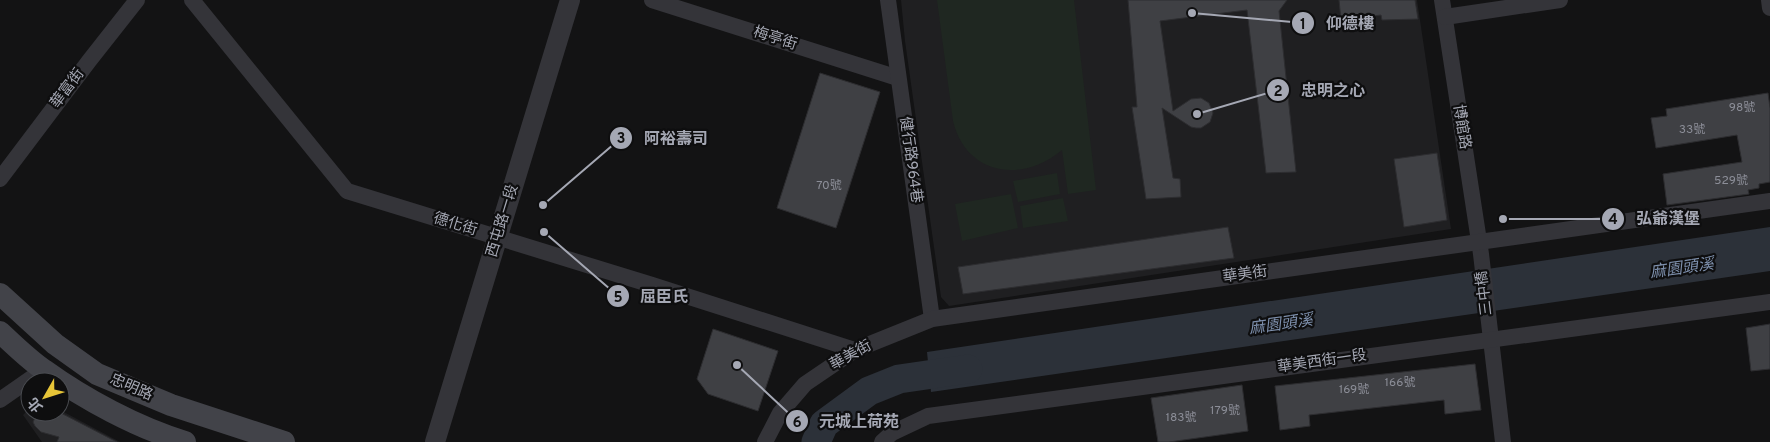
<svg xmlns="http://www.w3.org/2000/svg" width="1770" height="442" font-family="Overpass,'Noto Sans TC',sans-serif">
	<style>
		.built { fill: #1f1f21 }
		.green { fill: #1f2721 }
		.water { fill: #2c3139 }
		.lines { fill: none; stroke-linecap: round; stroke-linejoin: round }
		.river { stroke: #2c3139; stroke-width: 29 }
		.building { fill: #3f4044; stroke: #2d2d30 }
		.minor { stroke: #343439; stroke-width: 16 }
		.tertiary { stroke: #343439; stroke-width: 20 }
		.secondary { stroke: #424349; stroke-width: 22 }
		.labels { text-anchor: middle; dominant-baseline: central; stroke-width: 4.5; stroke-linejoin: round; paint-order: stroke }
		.number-label { font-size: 12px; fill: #8c8e98 }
		.street-label { font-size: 15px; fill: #a5a8b4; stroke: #0e0e0f }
		.water-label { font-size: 16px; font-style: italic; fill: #7e90ad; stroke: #0e0e0f }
		.leader { fill: none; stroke: #a5a8b4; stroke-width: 2 }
		.callout-dot { fill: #a5a8b4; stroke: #0e0e0f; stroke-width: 2 }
		.mark-label { font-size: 15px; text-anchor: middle; font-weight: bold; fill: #111 }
		.callout-label { font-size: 16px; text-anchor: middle; font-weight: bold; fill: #a5a8b4; stroke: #0e0e0f; stroke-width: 4.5; stroke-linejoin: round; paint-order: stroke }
	</style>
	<rect width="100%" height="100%" fill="#131314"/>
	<g class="built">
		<polygon points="901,0 1417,0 1451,229 949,306 941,297 905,41"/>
		<polygon points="30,408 30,412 60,412 60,410 120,442 42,442 23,415"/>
	</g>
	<g class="green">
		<path d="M937,0H1074L1096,190L1068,194L1062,150C1022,184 966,175 953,121Z"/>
		<polygon points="1057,173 1060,194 1018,202 1013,181"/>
		<polygon points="1011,194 1018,228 962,241 955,204"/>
		<polygon points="1063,198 1068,221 1023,228 1020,206"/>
	</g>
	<polygon class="water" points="1770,227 1770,271 931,392 927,352"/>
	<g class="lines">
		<polyline class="river" points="816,442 824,424 869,391 899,379 968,369"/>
	</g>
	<g class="building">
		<polygon points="1128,0 1287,0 1279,11 1296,172 1266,173 1247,10 1160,21 1173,111 1191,99 1201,98 1209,103 1213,113 1210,122 1201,128 1196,128 1191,127 1162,108 1173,178 1180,179 1181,197 1146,199 1132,107 1137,107"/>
		<polygon points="1339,0 1415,0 1418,19 1382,20 1381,15 1341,20"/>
		<polygon points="820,73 880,92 836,228 777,208"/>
		<polygon points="1768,93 1770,108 1770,182 1759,184 1759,188 1748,190 1749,194 1667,205 1663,174 1742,162 1737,135 1656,148 1651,118 1667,116 1666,109"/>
		<polygon points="1437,153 1447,220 1404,227 1394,159"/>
		<polygon points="1228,227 1234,258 963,294 958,267"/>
		<polygon points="1770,324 1770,369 1751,371 1746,328"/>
		<polygon points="713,329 778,351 758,411 708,394 697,379"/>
		<polygon points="1475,364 1481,410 1445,414 1444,400 1309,415 1310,426 1280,430 1275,386"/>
		<polygon points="1242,385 1248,431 1169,442 1158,442 1151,398"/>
		<polygon points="38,412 59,412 117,442 57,442 59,437 41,432 35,426 33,422"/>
	</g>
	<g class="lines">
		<g class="minor">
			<polyline points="192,0 347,191 652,285 855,350"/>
			<polyline points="652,0 898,78"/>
			<polyline points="888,0 932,319"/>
			<polyline points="1442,0 1481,254 1503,442"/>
			<polyline points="1769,0 1770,8"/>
			<polyline points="1445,17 1560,0"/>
			<polyline points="0,179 89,61 137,0"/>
			<polyline points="0,400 43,370"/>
			<polyline points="765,442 780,413 805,384 855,350 932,319 1770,201"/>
			<polyline points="882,442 892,433 928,416 1770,302"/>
		</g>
		<polyline class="tertiary" points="435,442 570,0"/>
		<g class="secondary">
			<polyline points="0,294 55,344 97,374 171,405 284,442"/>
			<path d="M0,332C14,345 28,359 44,370C84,399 138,428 185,442"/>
		</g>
	</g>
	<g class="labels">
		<g class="number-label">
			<text x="1742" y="108">98號</text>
			<text x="1692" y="130">33號</text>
			<text x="1731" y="181">529號</text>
			<text x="829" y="186">70號</text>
			<text x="1400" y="383">166號</text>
			<text x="1354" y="390">169號</text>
			<text x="1225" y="411">179號</text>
			<text x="1181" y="418">183號</text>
		</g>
		<g class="street-label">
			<text transform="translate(775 39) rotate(18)">梅亭街</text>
			<text transform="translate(68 89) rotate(-53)">華富街</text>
			<text transform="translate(1461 127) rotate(81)">博館路</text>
			<text transform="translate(910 160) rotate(82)">健行路964巷</text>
			<text transform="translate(503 221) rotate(-73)">西屯路一段</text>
			<text transform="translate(455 225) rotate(17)">德化街</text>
			<text transform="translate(1245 275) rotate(-8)">華美街</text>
			<text transform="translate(1485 293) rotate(-97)">三中橋</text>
			<text transform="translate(851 356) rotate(-29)">華美街</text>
			<text transform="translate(1322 362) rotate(-8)">華美西街一段</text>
			<text transform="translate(131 388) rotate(23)">忠明路</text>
		</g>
		<g class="water-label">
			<text transform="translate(1682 269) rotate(-8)">麻園頭溪</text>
			<text transform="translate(1281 325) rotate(-8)">麻園頭溪</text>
		</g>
	</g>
	<path class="leader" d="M1192 13L1303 23M1197 114L1278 90M543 205L621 138M1503 219L1613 219M544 232L618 296M737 365L797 421"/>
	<g class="callout-dot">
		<circle cx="1192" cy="13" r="5"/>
		<circle cx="1197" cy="114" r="5"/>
		<circle cx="543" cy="205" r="5"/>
		<circle cx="1503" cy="219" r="5"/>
		<circle cx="544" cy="232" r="5"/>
		<circle cx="737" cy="365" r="5"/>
		<circle cx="1303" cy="23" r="12"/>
		<circle cx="1278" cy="90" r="12"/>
		<circle cx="621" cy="138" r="12"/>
		<circle cx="1613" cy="219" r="12"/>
		<circle cx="618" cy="296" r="12"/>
		<circle cx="797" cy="421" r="12"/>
	</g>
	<g class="mark-label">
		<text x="1303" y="29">1</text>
		<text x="1278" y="96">2</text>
		<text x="621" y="143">3</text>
		<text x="1613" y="224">4</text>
		<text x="618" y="302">5</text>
		<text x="797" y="427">6</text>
	</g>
	<g class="callout-label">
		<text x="1350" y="29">仰德樓</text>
		<text x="1333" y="96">忠明之心</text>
		<text x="676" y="144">阿裕壽司</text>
		<text x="1668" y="224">弘爺漢堡</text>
		<text x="664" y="302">屈臣氏</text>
		<text x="859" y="427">元城上荷苑</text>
	</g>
	<g transform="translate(45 397) rotate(231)"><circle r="24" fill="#0e0e0f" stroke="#4a4c51"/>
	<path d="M0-4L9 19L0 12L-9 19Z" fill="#e7c538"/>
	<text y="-8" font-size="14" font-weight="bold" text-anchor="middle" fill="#a5a8b4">北</text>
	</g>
</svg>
